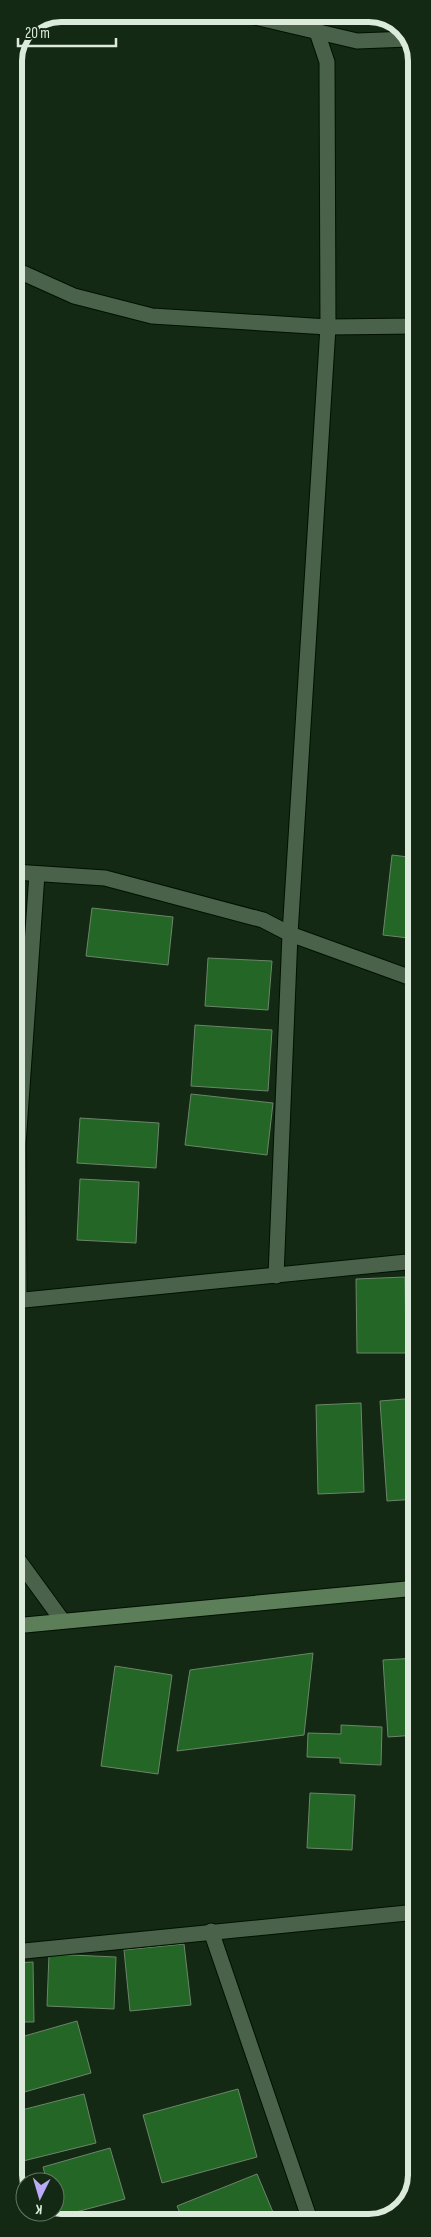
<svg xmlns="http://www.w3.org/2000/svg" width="431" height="2237" font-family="'Sofia Sans Condensed',sans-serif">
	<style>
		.building { fill: #236625; stroke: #6c856b }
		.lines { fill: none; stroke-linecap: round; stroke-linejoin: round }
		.street-casing { stroke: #001101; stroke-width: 17 }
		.secondary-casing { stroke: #001101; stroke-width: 17 }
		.street { stroke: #4b624a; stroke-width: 15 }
		.secondary { stroke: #5c7f5a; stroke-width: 15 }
		.rim { fill: none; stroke: #dceadb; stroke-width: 6 }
	</style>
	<rect width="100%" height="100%" fill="#132913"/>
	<g class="building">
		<polygon points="392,855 417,858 417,939 383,935"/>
		<polygon points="92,908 173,917 168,965 86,956"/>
		<polygon points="208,958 272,961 268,1010 205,1006"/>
		<polygon points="195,1025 272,1030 268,1091 191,1086"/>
		<polygon points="191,1094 273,1103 267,1155 185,1145"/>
		<polygon points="80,1118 159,1123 156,1168 77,1163"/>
		<polygon points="80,1179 139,1182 136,1243 77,1240"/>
		<polygon points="405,1277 406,1353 357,1353 356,1279"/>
		<polygon points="417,1398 417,1499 387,1501 380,1401"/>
		<polygon points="361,1403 364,1492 318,1494 316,1405"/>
		<polygon points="313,1653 304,1735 177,1751 190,1670"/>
		<polygon points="417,1658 417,1735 388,1737 383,1660"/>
		<polygon points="115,1666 172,1675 158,1774 101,1766"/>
		<polygon points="14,1701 17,1741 14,1741"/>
		<polygon points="341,1725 382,1727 381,1765 340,1763 340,1758 307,1757 308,1733 341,1734"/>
		<polygon points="310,1793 355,1795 352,1850 307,1848"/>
		<polygon points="184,1944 191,2005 130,2011 124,1950"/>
		<polygon points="49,1954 116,1957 114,2009 47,2006"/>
		<polygon points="33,1962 34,2022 14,2022 14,1963"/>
		<polygon points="77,2021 91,2073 14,2095 14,2039"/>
		<polygon points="238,2089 257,2157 162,2183 143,2115"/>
		<polygon points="84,2094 96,2143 23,2161 14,2127 14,2112"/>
		<polygon points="110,2148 125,2199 57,2217 55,2210 55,2182 47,2182 43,2167"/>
		<polygon points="257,2174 275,2217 261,2223 184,2223 177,2206"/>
	</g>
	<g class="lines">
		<g class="street-casing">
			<g id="street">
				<polyline points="242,14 357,41 409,39"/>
				<polyline points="14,269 74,296 152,316 328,327 417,326"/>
				<polyline points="14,872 105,878 263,920 290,934 417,980"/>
				<polyline points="276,1276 290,934 328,327 327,62 311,14"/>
				<polyline points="19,1300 18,1144 37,874"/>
				<polyline points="14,1301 417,1261"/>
				<polyline points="14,1554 62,1620"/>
				<polyline points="211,1931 311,2223"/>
				<polyline points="14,1952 417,1912"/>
			</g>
		</g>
		<g class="secondary-casing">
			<polyline id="secondary" points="14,1626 417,1588"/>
		</g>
		<use href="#street" class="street"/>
		<use href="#secondary" class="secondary"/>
	</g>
	<path d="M0 0H431V2237H0ZM61 22H369A39 39 0 0 1 408 61V2175A39 39 0 0 1 369 2214H61A39 39 0 0 1 22 2175V61A39 39 0 0 1 61 22Z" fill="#132913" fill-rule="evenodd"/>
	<path class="rim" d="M61 22H369A39 39 0 0 1 408 61V2175A39 39 0 0 1 369 2214H61A39 39 0 0 1 22 2175V61A39 39 0 0 1 61 22Z"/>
	<g transform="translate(40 2197) rotate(185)"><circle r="24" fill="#132913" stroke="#637663"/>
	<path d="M0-4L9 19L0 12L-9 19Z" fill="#bbaaf6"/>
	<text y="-8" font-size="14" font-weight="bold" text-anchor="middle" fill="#dceadb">K</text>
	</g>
	<path d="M18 38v8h98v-8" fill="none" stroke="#dceadb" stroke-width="2.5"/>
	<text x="25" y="38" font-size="15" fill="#dceadb" stroke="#132913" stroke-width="4" paint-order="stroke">20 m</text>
</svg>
